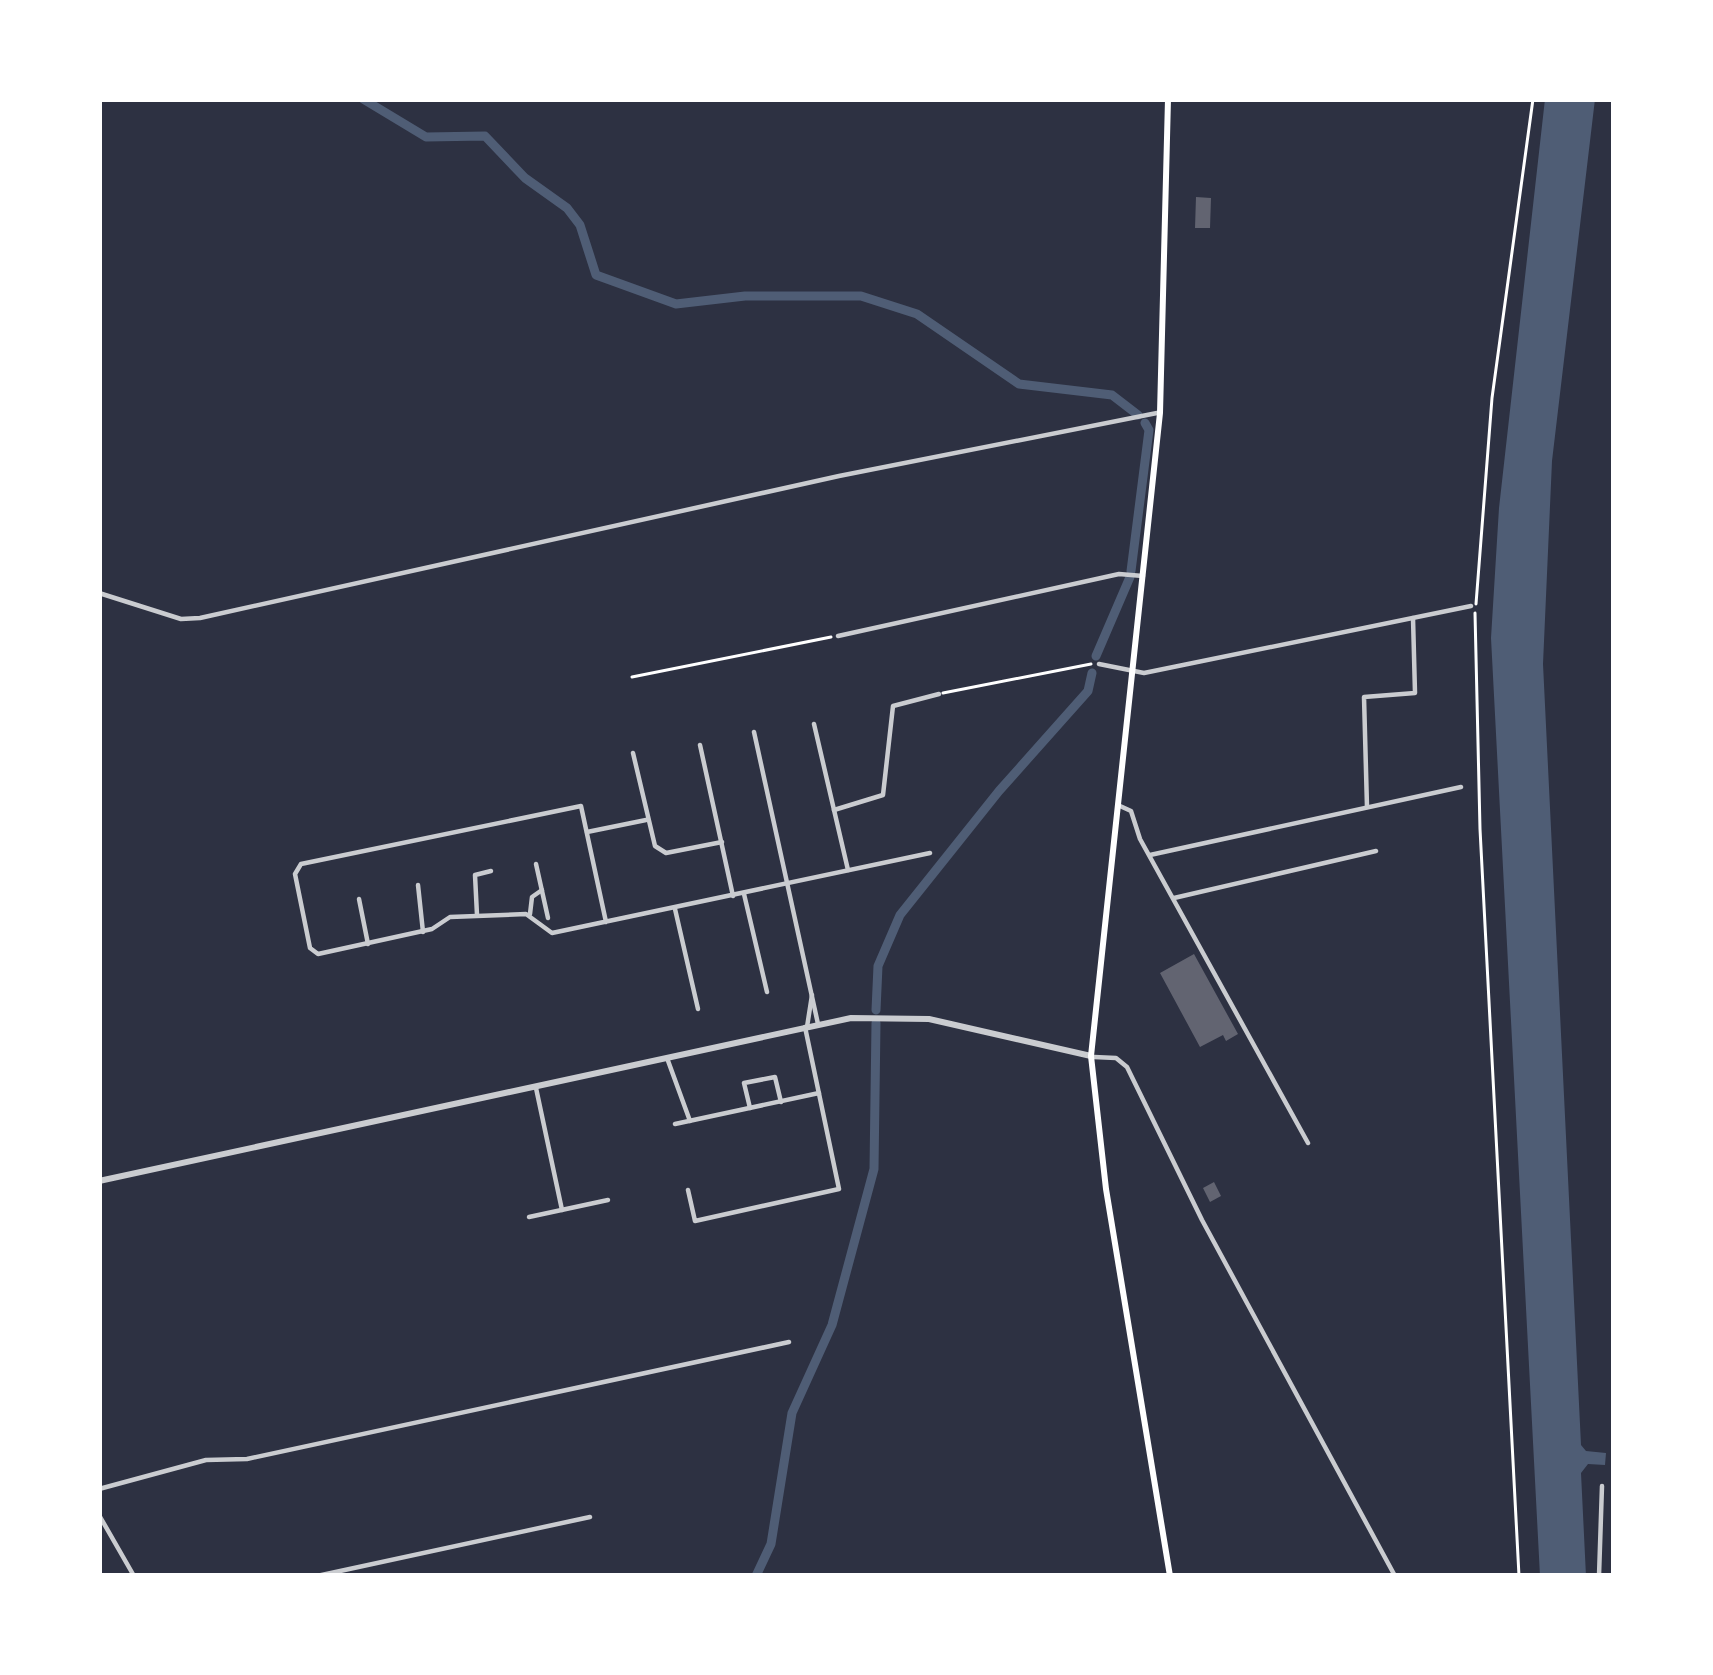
<svg xmlns="http://www.w3.org/2000/svg" width="1713" height="1675" font-family="Inter,sans-serif">
	<style>
		.water { fill: #4f5d75 }
		.lines { fill: none; stroke-linecap: round; stroke-linejoin: round }
		.canal { stroke: #4f5d75; stroke-width: 9 }
		.building { fill: #626471 }
		.path { stroke: #fff; stroke-width: 3 }
		.minor { stroke: #caccd0; stroke-width: 4.5 }
		.tertiary { stroke: #caccd0; stroke-width: 6 }
		.secondary { stroke: #fff; stroke-width: 6 }
	</style>
	<rect width="100%" height="100%" fill="#2d3142"/>
	<polygon class="water" points="1545,99 1595,99 1552,461 1543,664 1581,1445 1586,1451 1606,1453 1605,1465 1588,1464 1581,1473 1586,1576 1540,1576 1491,638 1499,508"/>
	<g class="lines">
		<g class="canal">
			<polyline points="363,99 426,137 485,136 525,178 567,208 580,225 596,275 676,304 745,296 861,296 917,314 1019,384 1112,395 1138,415"/>
			<polyline points="1131,571 1149,430 1145,423"/>
			<polyline points="1096,656 1130,577"/>
			<polyline points="876,1010 878,966 900,915 999,791 1088,691 1092,673"/>
			<polyline points="756,1576 771,1544 792,1413 832,1325 874,1169 876,1023"/>
		</g>
	</g>
	<g class="building">
		<polygon points="1196,197 1211,198 1210,228 1195,228"/>
		<polygon points="1194,954 1238,1034 1226,1041 1223,1035 1200,1047 1160,973"/>
		<polygon points="1214,1182 1221,1196 1210,1202 1203,1188"/>
	</g>
	<g class="lines">
		<g class="path">
			<polyline points="1476,604 1492,398 1533,99"/>
			<polyline points="1475,613 1480,829 1519,1576"/>
			<polyline points="632,677 831,637"/>
			<polyline points="943,693 1091,664"/>
		</g>
		<g class="minor">
			<polyline points="99,593 181,619 200,618 839,476 1157,413"/>
			<polyline points="838,636 1119,574 1143,576"/>
			<polyline points="1099,664 1144,673 1471,606"/>
			<polyline points="814,724 848,870"/>
			<polyline points="754,732 818,1024"/>
			<polyline points="700,745 733,896"/>
			<polyline points="633,753 655,846 666,853 722,842"/>
			<polyline points="1120,806 1131,811 1140,839 1308,1143"/>
			<polyline points="1367,807 1364,697 1415,693 1413,618"/>
			<polyline points="834,810 883,795 893,706 939,694"/>
			<polyline points="587,832 646,820"/>
			<polyline points="1150,855 1461,787"/>
			<polyline points="536,864 548,918"/>
			<polyline points="418,885 423,932"/>
			<polyline points="744,894 767,992"/>
			<polyline points="1174,898 1376,851"/>
			<polyline points="359,899 368,944"/>
			<polyline points="675,909 698,1009"/>
			<polyline points="530,914 532,897 542,890"/>
			<polyline points="477,915 475,875 491,871"/>
			<polyline points="606,922 581,806 301,864 295,874 310,948 318,954 432,929 450,917 526,914 552,933 930,853"/>
			<polyline points="807,1027 812,995"/>
			<polyline points="1094,1057 1116,1058 1127,1067 1202,1220 1395,1576"/>
			<polyline points="667,1058 690,1121"/>
			<polyline points="536,1088 562,1210"/>
			<polyline points="750,1108 744,1083 775,1077 781,1102"/>
			<polyline points="675,1124 819,1093"/>
			<polyline points="688,1190 695,1221 839,1189 805,1027"/>
			<polyline points="529,1217 608,1200"/>
			<polyline points="99,1489 206,1460 247,1459 789,1342"/>
			<polyline points="99,1515 134,1576"/>
			<polyline points="317,1576 590,1517"/>
			<polyline points="1599,1576 1602,1486"/>
		</g>
		<polyline class="tertiary" points="99,1181 851,1018 929,1019 1091,1056"/>
		<polyline class="secondary" points="1168,99 1160,413 1091,1056 1106,1189 1170,1576"/>
	</g>
	<rect width="1713" height="1675" fill="none" stroke="#ffffff" stroke-width="204"/>
</svg>
